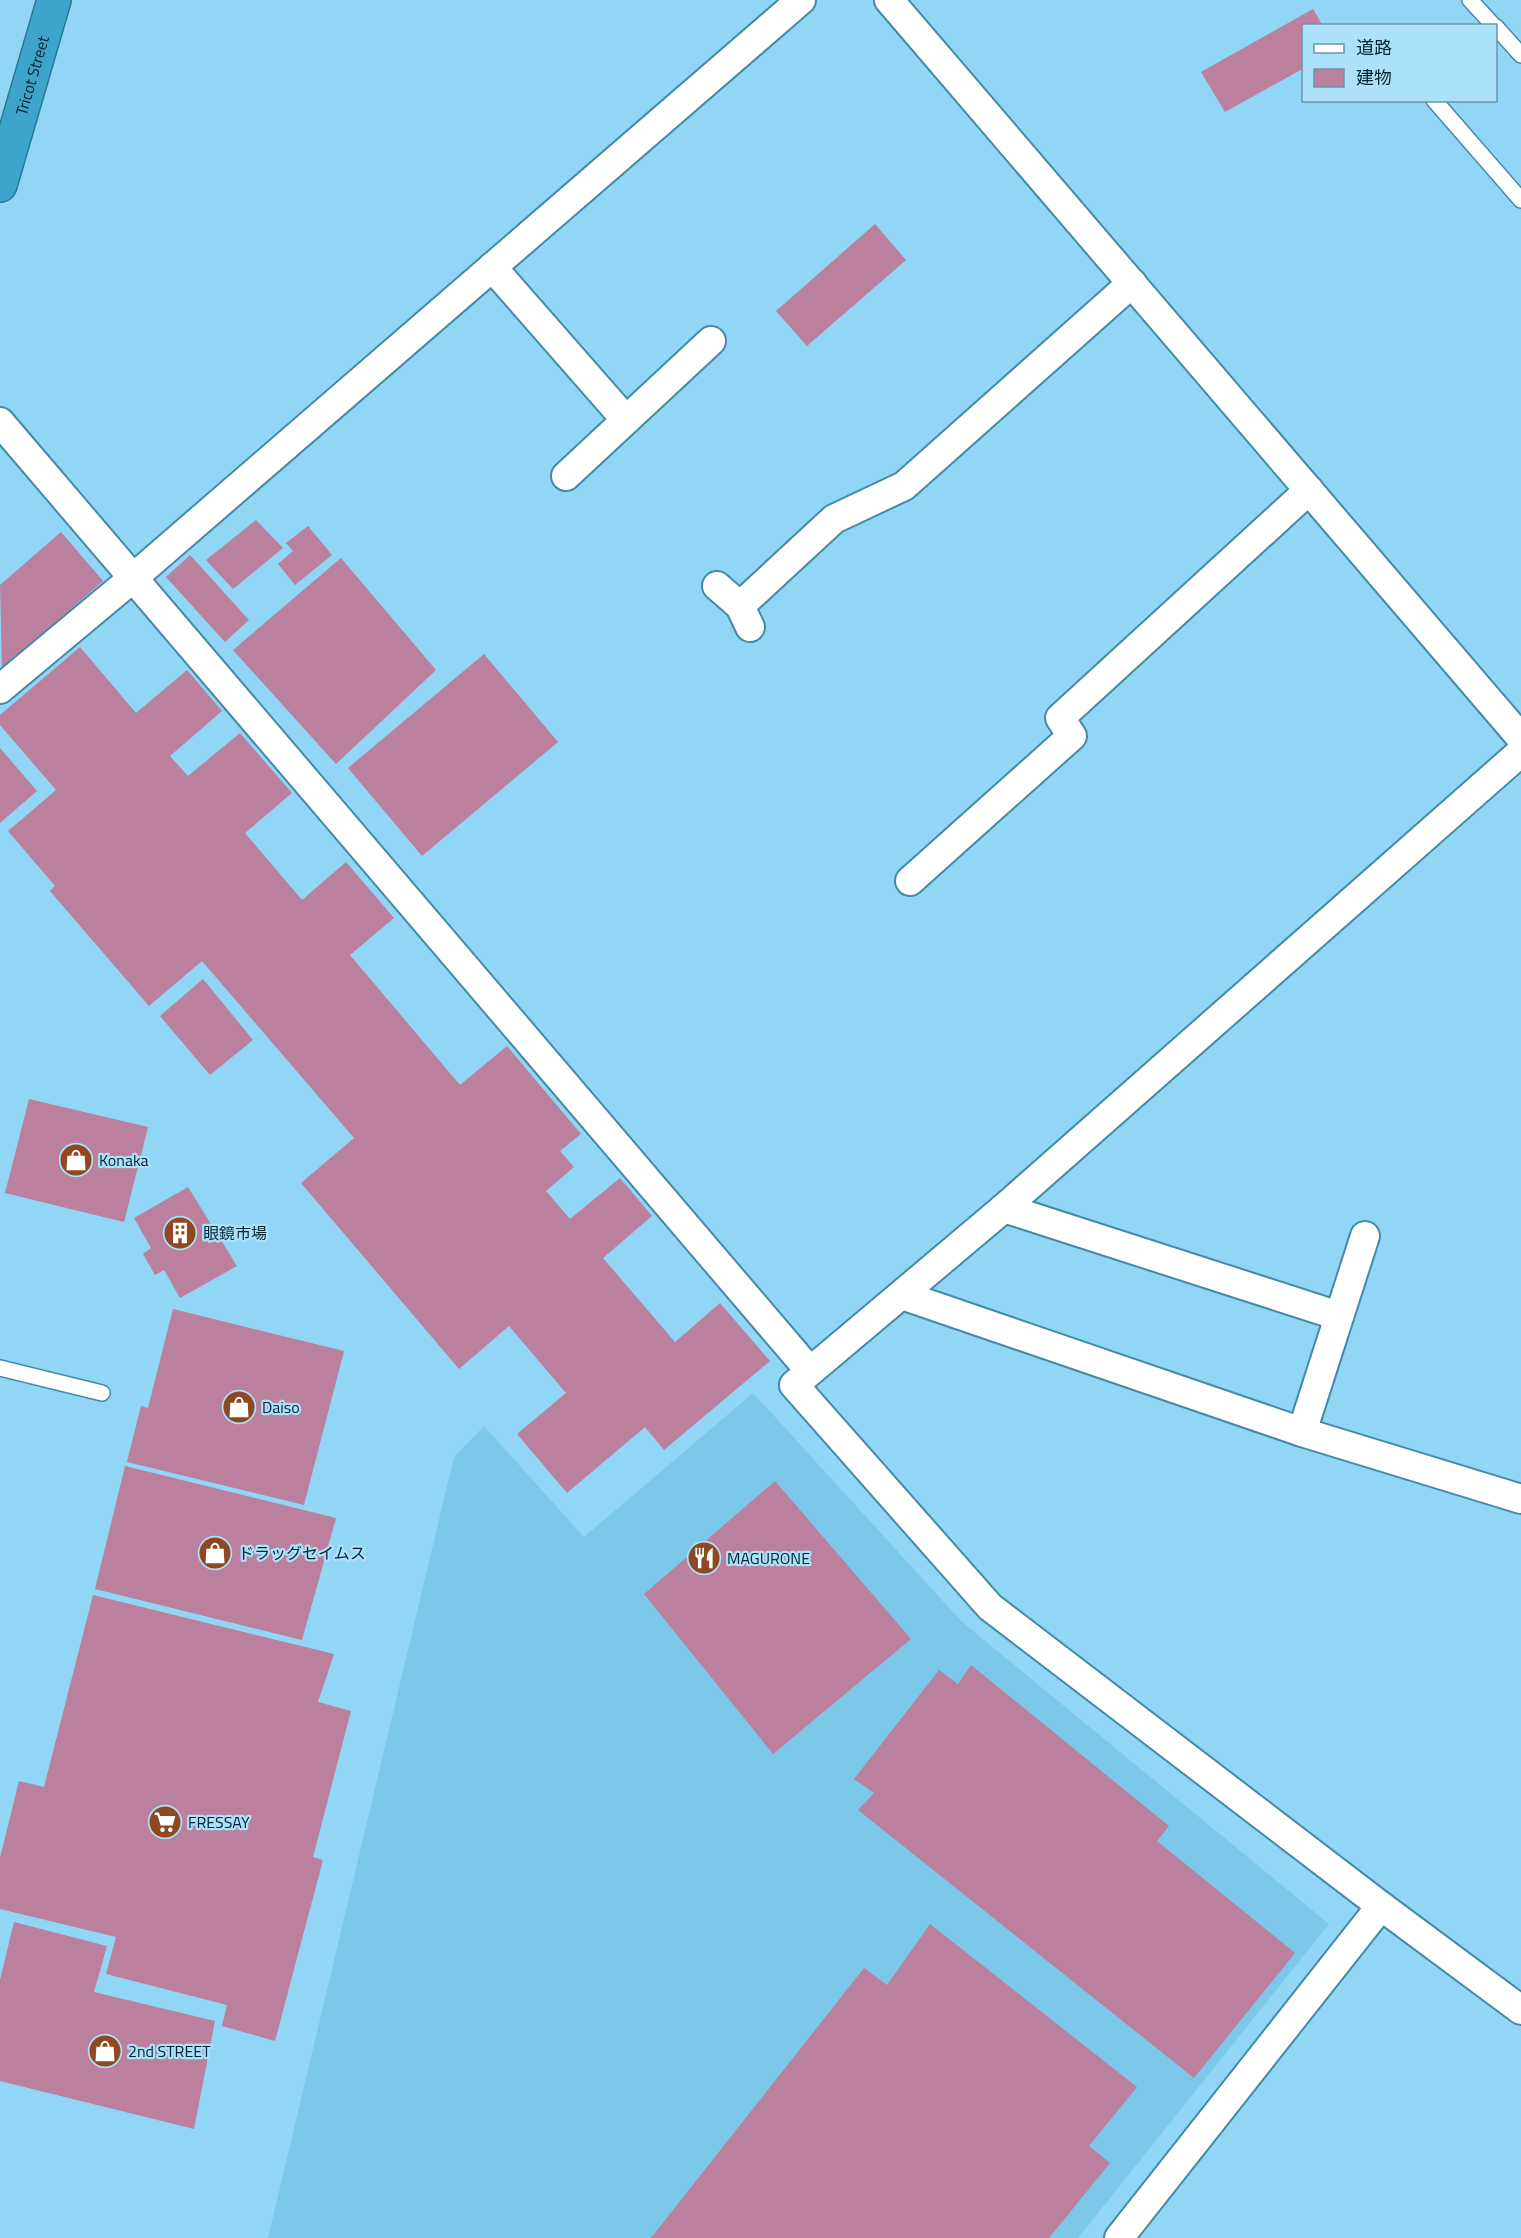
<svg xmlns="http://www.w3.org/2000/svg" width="1521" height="2238" font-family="'Titillium Web','Noto Sans JP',sans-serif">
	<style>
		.built { fill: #7bc8e8 }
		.building { fill: #ba809e }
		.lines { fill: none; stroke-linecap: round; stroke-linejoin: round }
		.lane-casing { stroke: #458aa5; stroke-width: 18 }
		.street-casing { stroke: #458aa5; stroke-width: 32 }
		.highway-casing { stroke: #2a7895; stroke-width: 36 }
		.lane { stroke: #fff; stroke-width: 15 }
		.street { stroke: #fff; stroke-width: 28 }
		.highway { stroke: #3da5cc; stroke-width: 33 }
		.labels { text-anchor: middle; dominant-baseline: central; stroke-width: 4.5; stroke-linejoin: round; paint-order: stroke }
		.street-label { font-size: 16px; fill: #06242f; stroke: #abe1f9 }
		.poi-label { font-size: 16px; fill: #06242f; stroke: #abe1f9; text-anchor: start }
	</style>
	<rect width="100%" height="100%" fill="#91d6f4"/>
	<polygon class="built" points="753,1393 962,1622 1329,1924 1078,2238 268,2238 454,1457 484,1426 584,1537"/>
	<g class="building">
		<polygon points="1313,9 1323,26 1304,26 1304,68 1225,112 1201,72"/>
		<polygon points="875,224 906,260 807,346 776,311"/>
		<polygon points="256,520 283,548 233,589 206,560"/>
		<polygon points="308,526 332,555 295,585 278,564 293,551 286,543"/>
		<polygon points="61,532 103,581 2,669 0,585"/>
		<polygon points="190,555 249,620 225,642 166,577"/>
		<polygon points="341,558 436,670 336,764 233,650"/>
		<polygon points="80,647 136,713 187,670 222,711 170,756 188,776 240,733 292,793 245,833 302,900 346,862 394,918 350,955 460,1085 507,1046 581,1134 560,1151 574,1167 546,1191 570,1219 620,1178 652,1216 603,1258 675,1342 720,1303 770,1361 664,1450 645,1427 567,1493 517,1434 566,1393 509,1326 459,1369 301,1183 354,1138 202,961 149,1006 50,891 55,886 8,831 56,790 0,725 0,715"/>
		<polygon points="484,654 558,742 422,856 348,768"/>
		<polygon points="0,748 37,791 0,823"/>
		<polygon points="203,979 253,1040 210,1075 160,1016"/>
		<polygon points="29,1099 148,1127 124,1222 5,1193"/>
		<polygon points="188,1187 237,1266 180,1298 164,1270 155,1275 143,1254 151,1248 134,1218"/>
		<polygon points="173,1309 344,1351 304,1505 127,1462 141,1406 148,1408"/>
		<polygon points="125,1466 336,1518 302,1640 95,1589"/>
		<polygon points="775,1481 911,1639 773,1754 644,1594"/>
		<polygon points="93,1595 334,1654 318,1702 351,1711 313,1857 323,1860 275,2041 222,2026 227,2005 106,1974 116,1937 0,1909 0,1858 19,1781 44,1787"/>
		<polygon points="971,1665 1169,1826 1157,1841 1295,1953 1194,2078 858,1810 874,1793 854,1779 939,1670 958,1684"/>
		<polygon points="14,1922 107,1946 94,1992 215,2021 194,2129 0,2081 0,1980"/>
		<polygon points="930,1924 1137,2087 1089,2146 1110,2163 1049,2238 651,2238 864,1968 887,1985"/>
	</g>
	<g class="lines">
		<g class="lane-casing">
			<g id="lane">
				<polyline points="1470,0 1494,26"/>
				<polyline points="1496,27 1521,55"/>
				<polyline points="1434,100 1521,200"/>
				<polyline points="0,1368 102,1393"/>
			</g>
		</g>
		<g class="street-casing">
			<g id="street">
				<polyline points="889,0 1521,738"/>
				<polyline points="492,267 626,420"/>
				<polyline points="0,422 809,1370"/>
				<polyline points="566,476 711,341"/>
				<polyline points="717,586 740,606 750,627"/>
				<polyline points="740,606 834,519 904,486 1132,283"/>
				<polyline points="0,689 133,578 801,0"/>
				<polyline points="1521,752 1004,1208 794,1385 990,1607 1381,1906 1521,2010"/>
				<polyline points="910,881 1072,736 1060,718 1309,490"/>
				<polyline points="1004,1208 1339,1316"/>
				<polyline points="902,1295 1302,1432 1521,1499"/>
				<polyline points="1302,1432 1365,1236"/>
				<polyline points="1119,2238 1381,1906"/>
			</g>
		</g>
		<g class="highway-casing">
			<g id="highway">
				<path id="s1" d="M0,185L54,0"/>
			</g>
		</g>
		<use href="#lane" class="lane"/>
		<use href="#street" class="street"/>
		<use href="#highway" class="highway"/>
	</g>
	<defs>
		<g id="shop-disc" transform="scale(1.725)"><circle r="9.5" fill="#8f4822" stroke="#abe1f9"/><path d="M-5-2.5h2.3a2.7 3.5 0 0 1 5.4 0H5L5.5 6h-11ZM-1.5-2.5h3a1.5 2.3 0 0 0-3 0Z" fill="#fff"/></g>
		<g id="building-disc" transform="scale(1.725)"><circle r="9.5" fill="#8f4822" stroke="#abe1f9"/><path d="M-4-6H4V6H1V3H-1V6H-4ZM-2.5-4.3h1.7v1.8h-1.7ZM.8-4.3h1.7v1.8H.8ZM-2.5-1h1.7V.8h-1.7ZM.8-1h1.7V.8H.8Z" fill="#fff"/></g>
		<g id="restaurant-disc" transform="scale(1.725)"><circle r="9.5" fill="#8f4822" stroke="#abe1f9"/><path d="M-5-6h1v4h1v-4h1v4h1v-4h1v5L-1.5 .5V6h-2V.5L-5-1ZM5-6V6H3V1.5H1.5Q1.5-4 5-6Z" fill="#fff"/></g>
		<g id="supermarket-disc" transform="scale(1.725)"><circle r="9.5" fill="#8f4822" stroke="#abe1f9"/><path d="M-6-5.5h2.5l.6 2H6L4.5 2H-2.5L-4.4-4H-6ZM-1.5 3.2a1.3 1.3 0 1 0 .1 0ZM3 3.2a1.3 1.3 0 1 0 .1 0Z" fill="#fff"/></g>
	</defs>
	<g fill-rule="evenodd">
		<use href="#shop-disc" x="76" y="1160"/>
		<use href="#building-disc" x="180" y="1233"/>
		<use href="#shop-disc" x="239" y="1407"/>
		<use href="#shop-disc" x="215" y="1553"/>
		<use href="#restaurant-disc" x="704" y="1558"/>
		<use href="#supermarket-disc" x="165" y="1822"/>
		<use href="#shop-disc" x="105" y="2051"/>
	</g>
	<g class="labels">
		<g class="street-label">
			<text stroke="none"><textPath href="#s1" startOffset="114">Tricot Street</textPath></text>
		</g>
		<g class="poi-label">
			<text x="99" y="1160">Konaka</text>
			<text x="203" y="1233">眼鏡市場</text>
			<text x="262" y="1407">Daiso</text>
			<text x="238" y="1553">ドラッグセイムス</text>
			<text x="727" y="1558">MAGURONE</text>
			<text x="188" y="1822">FRESSAY</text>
			<text x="128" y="2051">2nd STREET</text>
		</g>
	</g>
	<rect x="1302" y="24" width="195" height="78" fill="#abe1f9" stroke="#6995a8" stroke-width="1.5"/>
	<rect x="1314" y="44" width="30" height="9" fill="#ffffff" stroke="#6995a8" stroke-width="1.5"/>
	<text x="1356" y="54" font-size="18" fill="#06242f">道路</text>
	<rect x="1314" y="69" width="30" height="18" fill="#ba809e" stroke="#6995a8" stroke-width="1.5"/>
	<text x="1356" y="84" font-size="18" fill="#06242f">建物</text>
</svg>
